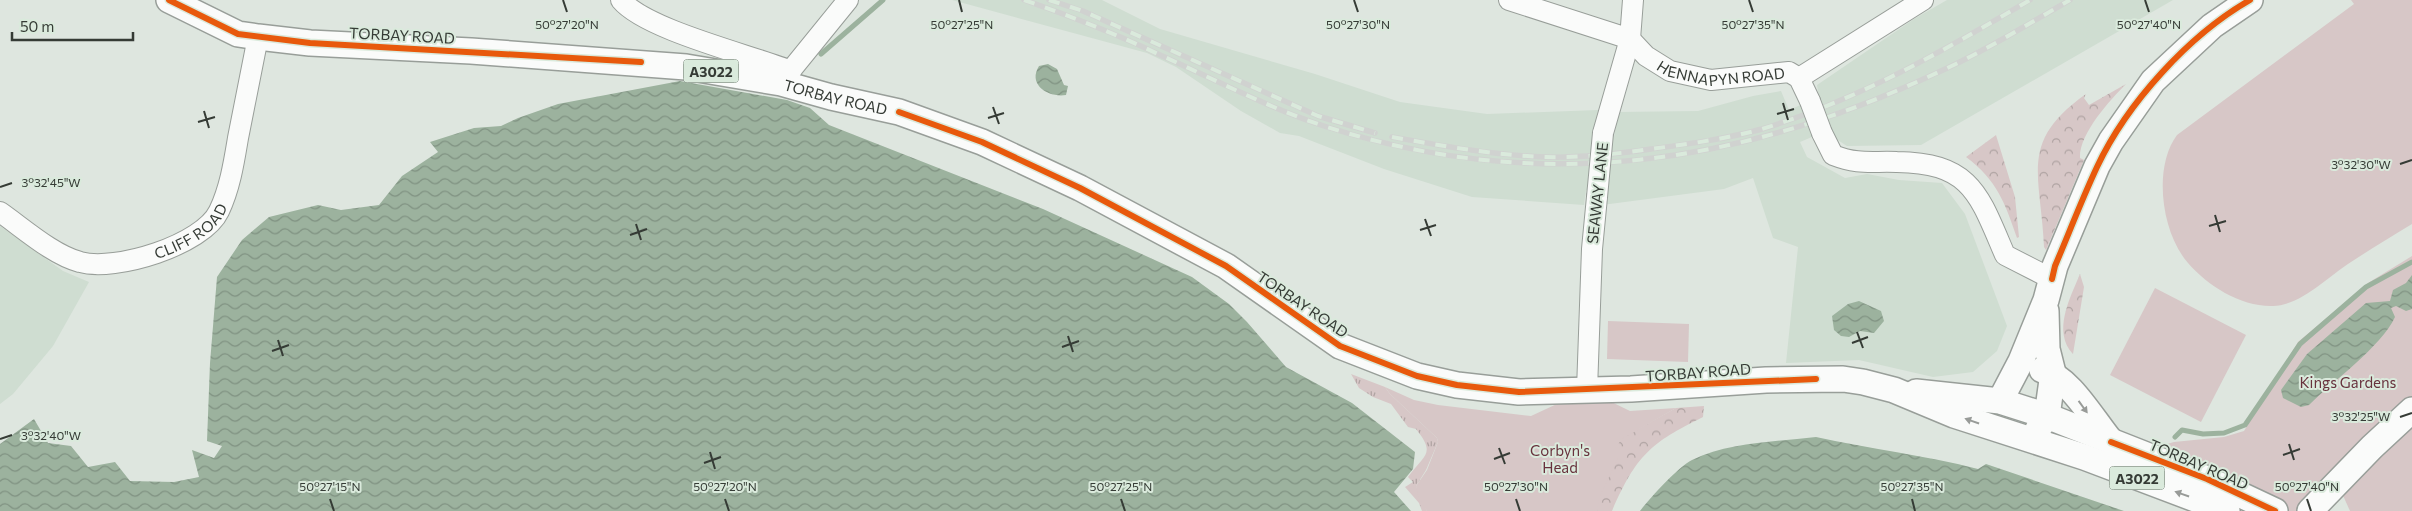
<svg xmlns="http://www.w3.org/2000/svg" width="2412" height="511" font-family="Commissioner,sans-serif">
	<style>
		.built { fill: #cfddd1 }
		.grass { fill: url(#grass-tufts) }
		.forest { fill: url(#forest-crowns) }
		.park { fill: #d7c7c7 }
		.water { fill: url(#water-waves) }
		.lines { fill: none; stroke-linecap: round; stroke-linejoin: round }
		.stream { stroke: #9cb29e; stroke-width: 5 }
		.minor-casing { stroke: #989e99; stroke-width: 22 }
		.major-casing { stroke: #989e99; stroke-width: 28 }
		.minor { stroke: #fafbfa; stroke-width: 20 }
		.major { stroke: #fafbfa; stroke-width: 25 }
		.rail-casing { stroke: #d0d2d0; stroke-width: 5.5 }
		.rail { stroke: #daeadc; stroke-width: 4; stroke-dasharray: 11; stroke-linecap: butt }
		.minor-bridge-casing { stroke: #989e99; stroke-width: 22; stroke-linecap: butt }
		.minor-bridge { stroke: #fafbfa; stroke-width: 20 }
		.cycleway-casing { stroke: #daeadc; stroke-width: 9 }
		.cycleway { stroke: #e8590c; stroke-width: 6 }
		.oneway { fill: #989b98 }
		.ticks { fill: none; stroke: #353b35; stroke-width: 2 }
		.labels { text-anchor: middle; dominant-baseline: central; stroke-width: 4; stroke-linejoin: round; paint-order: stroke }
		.shield { fill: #daeadc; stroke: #667067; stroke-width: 1 }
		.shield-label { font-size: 14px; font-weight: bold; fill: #353b35 }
		.street-label { font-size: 15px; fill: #353b35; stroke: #daeadc }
		.park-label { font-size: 15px; fill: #68323d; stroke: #daeadc }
		.ticks-label { font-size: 12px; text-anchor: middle; fill: #353b35; stroke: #daeadc; stroke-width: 4; stroke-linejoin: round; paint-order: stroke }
	</style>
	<defs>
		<pattern id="grass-tufts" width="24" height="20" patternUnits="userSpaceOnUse" patternTransform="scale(1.25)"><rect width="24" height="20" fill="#d7c7c7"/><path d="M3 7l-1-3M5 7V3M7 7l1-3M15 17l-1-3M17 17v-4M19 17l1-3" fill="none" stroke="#afa3a2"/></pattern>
		<pattern id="forest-crowns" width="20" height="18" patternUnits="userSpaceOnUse" patternTransform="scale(1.25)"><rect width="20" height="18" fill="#d7c7c7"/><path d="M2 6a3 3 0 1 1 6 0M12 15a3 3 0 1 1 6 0" fill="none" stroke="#afa3a2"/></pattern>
		<pattern id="water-waves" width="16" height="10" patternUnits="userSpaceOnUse" patternTransform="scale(1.25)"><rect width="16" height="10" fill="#9cb29e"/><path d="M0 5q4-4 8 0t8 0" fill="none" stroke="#809282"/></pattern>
	</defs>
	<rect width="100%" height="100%" fill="#dee6df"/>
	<g class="built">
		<polygon points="952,0 1102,0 1160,29 1315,74 1400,102 1487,114 1598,110 1594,139 1614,137 1618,112 1698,111 1753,96 1781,91 1789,110 1819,97 1817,85 1914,19 1947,0 2173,0 1921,145 1847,146 1836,139 1831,129 1800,142 1807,157 1845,178 1867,174 1899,180 1942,183 1965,214 2007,326 1997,351 1973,372 1933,377 1859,360 1786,363 1798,247 1773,238 1753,178 1724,189 1602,205 1604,192 1586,190 1584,205 1472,197 1384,169 1299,136 1280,133 1241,111 1176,67 1147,53"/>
		<polygon points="0,226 63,271 89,282 53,346 13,394 0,404"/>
	</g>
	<path class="grass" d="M1351,374L1385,387L1390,394L1437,438L1438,442L1426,470L1416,486L1427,511H1422L1419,503L1405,487L1413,482L1408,477C1425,454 1436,454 1416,429L1408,427L1391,404L1373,397L1359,388Z"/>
	<g class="forest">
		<path d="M2126,84C2110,100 2079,134 2080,158L2084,160L2046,250L2044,247C2041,174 2018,142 2086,94L2084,98L2089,105Z"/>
		<path d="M1996,135L2015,197L2019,237L2017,238C2005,203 1997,180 1966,157Z"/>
		<path d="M2080,274L2084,287L2073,354C2052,332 2070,298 2080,274Z"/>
		<path d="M1704,406L1703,417C1650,443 1636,456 1612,511H1563L1622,438L1676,408Z"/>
	</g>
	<g class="park">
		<path d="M2351,0H2412V224C2392,236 2371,249 2351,262C2327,277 2302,305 2273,306C2241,307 2208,286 2188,263C2161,232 2153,167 2177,135L2354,4Z"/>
		<polygon points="2412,256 2412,410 2310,511 2275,511 2138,452 2174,442 2224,437 2244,431 2298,342 2368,283"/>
		<polygon points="2155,288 2246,335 2201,422 2110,375"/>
		<polygon points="1608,321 1689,324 1688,362 1607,359"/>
		<polygon points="1385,387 1414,400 1438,405 1531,416 1587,390 1630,411 1676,408 1622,439 1615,448 1619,456 1599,498 1597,511 1427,511 1418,496 1416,486 1427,470 1438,442 1437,438 1390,394"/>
		<polygon points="2412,426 2412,511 2350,511 2341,491"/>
	</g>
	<g class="water">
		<path d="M1048,64L1057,69L1064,85L1068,86L1066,95C1049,98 1027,85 1039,66Z"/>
		<polygon points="680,81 787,100 810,108 829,125 1043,209 1192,277 1229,304 1247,322 1286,367 1352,403 1415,452 1413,469 1394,492 1411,511 0,511 0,444 34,419 48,443 71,446 88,467 115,462 130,481 174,482 199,477 192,450 214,458 222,446 207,441 210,363 217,277 242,240 269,217 318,205 341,210 379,205 402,176 438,152 430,142 474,128 501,126 518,118 558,104"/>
		<path d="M2412,275V309L2406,311L2396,306L2391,308L2395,317C2381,347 2333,381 2309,405L2301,407L2283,398L2281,390L2307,354L2366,303L2390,301L2393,290L2406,283Z"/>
		<polygon points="1859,301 1881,311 1884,321 1874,333 1860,331 1849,337 1841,336 1834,330 1832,316 1848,304"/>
		<path d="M1816,437C1870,449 1924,455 1978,469L1986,464L2124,511H1640C1650,498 1678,467 1692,460C1730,442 1774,442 1816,437Z"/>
	</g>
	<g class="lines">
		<g class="stream">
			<polyline points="821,54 883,0"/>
			<polyline points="2175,437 2182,430 2203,434 2224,433 2245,425 2300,344 2366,287 2412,262"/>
		</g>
		<g class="minor-casing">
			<g id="minor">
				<path d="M621,0C646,30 751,55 791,71"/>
				<path id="s1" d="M1509,0L1630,39L1646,56L1670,71L1711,80L1789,72L1799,78L1810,101"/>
				<polyline points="1799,78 1923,0"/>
				<polyline points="783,80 848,0"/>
				<polyline points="1603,133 1630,39 1633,0"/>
				<path d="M1822,133L1833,155C1859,165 1871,161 1897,162C1972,163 1979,195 2005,255L2052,279"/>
				<path id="s2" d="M0,212C23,228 53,255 80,262C115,272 203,245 219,211C230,188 234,162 238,138C245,104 251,71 258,37"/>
				<polyline points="1587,390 1592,249 1597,197"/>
			</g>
		</g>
		<g class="major-casing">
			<g id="major">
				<path id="s3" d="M169,0L238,34L258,37L310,43L471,51L686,67L781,83L831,97L899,112L982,142L1080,188L1226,266L1340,346L1417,376L1457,385L1519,392L1631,389L1766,380L1843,379L1863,382L1894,390L1954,415L2084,457L2227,511"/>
				<path d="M2042,370C2069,377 2092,418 2110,440"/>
				<polyline points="1916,392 2000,401 2047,416 2207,479 2275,511"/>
				<polyline points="2000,401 2021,361 2046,300 2055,266 2097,166 2111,141 2153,81 2212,26 2250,0"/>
				<polyline points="2038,429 2047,416 2053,373 2047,349 2046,311"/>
				<polyline points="2310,511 2372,447 2412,410"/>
			</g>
		</g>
		<use href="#minor" class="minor"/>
		<use href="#major" class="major"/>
		<g class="rail-casing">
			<g id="rail">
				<path d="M1024,0C1070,16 1114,33 1158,54C1214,79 1268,108 1327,127C1542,195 1742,165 1943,70C1987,50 2028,24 2070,0"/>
				<polyline points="1049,0 1083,11 1318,116 1375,133"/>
				<path d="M1392,137C1443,146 1493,155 1545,157C1580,158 1616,154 1651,149C1688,144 1726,139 1762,129C1858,100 1945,50 2030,0"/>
			</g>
		</g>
		<use href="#rail" class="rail"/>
		<g class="minor-bridge-casing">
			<g id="minor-bridge">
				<polyline points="1810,101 1822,133"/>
				<polyline points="1597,197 1603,133"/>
			</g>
		</g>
		<use href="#minor-bridge" class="minor-bridge"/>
		<g class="cycleway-casing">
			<g id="cycleway">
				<polyline points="169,0 238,34 310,43 641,62"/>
				<polyline points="899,112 982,142 1080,188 1226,266 1340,346 1417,376 1457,385 1519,392 1816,379"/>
				<path d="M2052,279L2055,266C2069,233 2082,199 2097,167C2127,103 2189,35 2250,0"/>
				<polyline points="2111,442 2207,479 2275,511"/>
			</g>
		</g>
		<use href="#cycleway" class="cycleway"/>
	</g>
	<defs><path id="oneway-solid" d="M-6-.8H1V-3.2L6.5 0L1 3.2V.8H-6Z" transform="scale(1.25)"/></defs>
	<g class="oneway">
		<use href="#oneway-solid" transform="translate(2083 407) rotate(54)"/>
		<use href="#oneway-solid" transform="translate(1972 421) rotate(-161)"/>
		<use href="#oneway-solid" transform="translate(2182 494) rotate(-161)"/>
	</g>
	<path class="ticks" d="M563,0L567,12M959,0L962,12M1354,0L1358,12M1749,0L1753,12M2145,0L2149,12M1783,103L1788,120M993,107L999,124M204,111L209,128M1777,114L1794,109M988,118L1004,113M198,122L215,117M2400,164L2412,160M0,187L12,183M2215,215L2220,232M1425,219L1431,236M636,224L641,240M2209,226L2226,221M1420,230L1436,225M630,235L647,229M1857,332L1863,348M1068,336L1073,352M278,340L283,356M1852,343L1868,337M1062,347L1079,341M272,351L289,345M2400,417L2412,413M0,439L12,435M2289,444L2294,460M1499,448L1505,464M710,452L715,469M2283,455L2300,449M1494,459L1510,453M704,463L721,457M330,499L334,511M725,499L729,511M1121,499L1125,511M1516,499L1520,511M1912,499L1915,511M2307,499L2311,511"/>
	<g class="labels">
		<g class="shield">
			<rect x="683.5" y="59.5" width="55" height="23" rx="4"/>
			<rect x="2109.5" y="466.5" width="55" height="23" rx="4"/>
		</g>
		<g class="shield-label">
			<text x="711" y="71">A3022</text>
			<text x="2137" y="478">A3022</text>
		</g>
		<g class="street-label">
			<text transform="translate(402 35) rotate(3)">TORBAY ROAD</text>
			<text stroke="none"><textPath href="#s1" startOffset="230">HENNAPYN ROAD</textPath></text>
			<text stroke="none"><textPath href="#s3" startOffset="679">TORBAY ROAD</textPath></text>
			<text transform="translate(1597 193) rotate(-84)">SEAWAY LANE</text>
			<text stroke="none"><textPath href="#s2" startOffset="214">CLIFF ROAD</textPath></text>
			<text transform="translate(1303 304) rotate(34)">TORBAY ROAD</text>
			<text transform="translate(1698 372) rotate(-4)">TORBAY ROAD</text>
			<text transform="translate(2199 464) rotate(23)">TORBAY ROAD</text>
		</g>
		<g class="park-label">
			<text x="2348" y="382">Kings Gardens</text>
			<text x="1560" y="450">Corbyn's<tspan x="1560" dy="17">Head</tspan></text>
		</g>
	</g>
	<g class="ticks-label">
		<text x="567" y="29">50°27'20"N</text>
		<text x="962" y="29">50°27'25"N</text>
		<text x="1358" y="29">50°27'30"N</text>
		<text x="1753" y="29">50°27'35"N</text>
		<text x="2149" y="29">50°27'40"N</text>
		<text x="2361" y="169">3°32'30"W</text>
		<text x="51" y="187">3°32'45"W</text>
		<text x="2361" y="421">3°32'25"W</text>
		<text x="51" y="440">3°32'40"W</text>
		<text x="330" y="491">50°27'15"N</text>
		<text x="725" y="491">50°27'20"N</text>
		<text x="1121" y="491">50°27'25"N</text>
		<text x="1516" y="491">50°27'30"N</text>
		<text x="1912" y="491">50°27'35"N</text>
		<text x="2307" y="491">50°27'40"N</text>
	</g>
	<path d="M12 32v8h121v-8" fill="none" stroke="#353b35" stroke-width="2.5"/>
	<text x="20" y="32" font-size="15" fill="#353b35" stroke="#daeadc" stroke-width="4" paint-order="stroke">50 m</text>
</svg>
